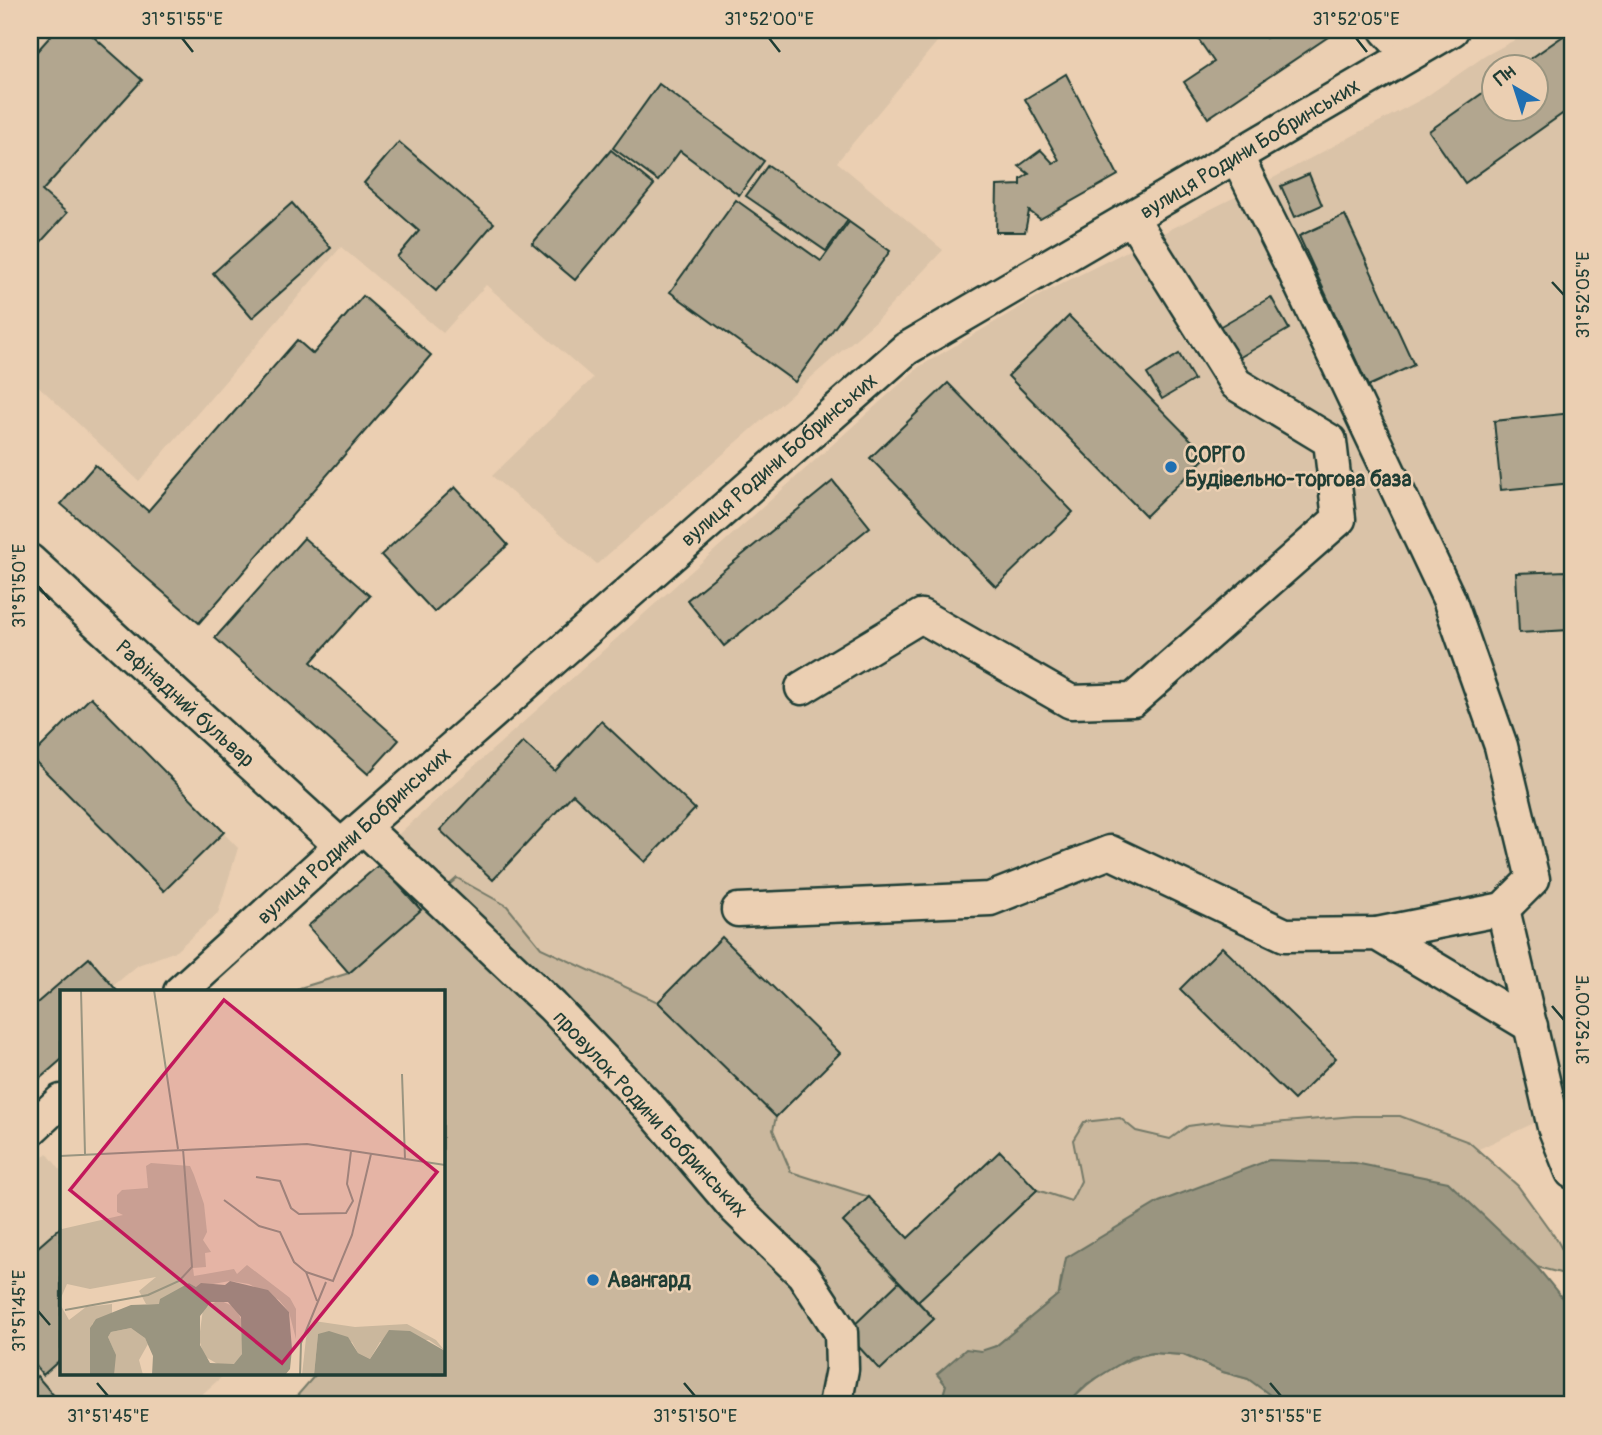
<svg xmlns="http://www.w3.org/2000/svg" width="1602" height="1435" font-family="Pangolin,sans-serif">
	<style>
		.built { fill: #dac3a8; fill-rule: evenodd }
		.green { fill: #cab79d; stroke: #747a68; stroke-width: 2 }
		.water { fill: #9a9580; stroke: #697262; stroke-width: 2 }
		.building { fill: #b2a68f; stroke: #1f3d34; stroke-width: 2 }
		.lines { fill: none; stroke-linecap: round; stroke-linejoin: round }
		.minor-casing { stroke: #1f3d34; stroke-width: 37 }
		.minor { stroke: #ebcfb2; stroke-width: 32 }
		.ticks { fill: none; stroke: #1f3d34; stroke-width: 2.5 }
		.poi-dot { fill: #1f6fb2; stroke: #ebcfb2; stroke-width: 2.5 }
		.labels { text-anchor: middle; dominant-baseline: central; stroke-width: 5; stroke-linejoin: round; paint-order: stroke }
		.street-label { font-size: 21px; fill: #1f3d34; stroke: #ebcfb2 }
		.poi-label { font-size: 21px; font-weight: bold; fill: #1f3d34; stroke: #ebcfb2; text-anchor: start }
		.inset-road { fill: none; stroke: #999580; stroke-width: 2 }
		.view { fill: #c2185b; fill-opacity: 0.15; stroke: #c2185b; stroke-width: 3.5 }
		.inset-edge { fill: none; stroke: #1f3d34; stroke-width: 3.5 }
		.neatline { fill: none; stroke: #1f3d34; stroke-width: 2.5 }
		.ticks-label { font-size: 18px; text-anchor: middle; fill: #1f3d34 }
	</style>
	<rect width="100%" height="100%" fill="#ebcfb2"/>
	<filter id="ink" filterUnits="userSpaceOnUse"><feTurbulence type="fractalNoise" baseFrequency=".0143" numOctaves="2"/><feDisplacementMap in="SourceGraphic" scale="14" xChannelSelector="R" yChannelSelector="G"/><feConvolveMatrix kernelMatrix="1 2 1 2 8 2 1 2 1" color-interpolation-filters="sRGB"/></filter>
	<g filter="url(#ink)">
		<g class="built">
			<polygon points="30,30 947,30 837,162 943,250 876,321 597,564 492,476 593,378 486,285 443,333 341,247 139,481 30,378"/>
			<path d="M1533,30H1572V1105L1464,1156L863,1394L392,840L919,367L1047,291L1277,176L1424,98L1485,56ZM1494,66H1536V108H1494Z"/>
			<polygon points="91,697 238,848 218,913 176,951 138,965 113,986 118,992 61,992 61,1060 30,1087 30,757"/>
			<polygon points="47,1153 61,1171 61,1374 225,1374 190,1405 30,1405 30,1169"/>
		</g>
		<g class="green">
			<polygon points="457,878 507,906 541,948 658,1002 776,1117 773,1130 791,1172 869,1197 843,1222 899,1282 846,1333 880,1369 934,1319 918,1301 1037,1190 1071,1201 1081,1181 1073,1140 1084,1122 1120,1118 1136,1131 1170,1139 1188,1126 1218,1122 1251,1125 1354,1116 1400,1116 1469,1142 1518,1186 1557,1240 1572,1268 1572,1276 1537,1267 1447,1182 1061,1278 1059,1294 996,1346 937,1374 946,1385 942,1399 937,1405 289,1405 316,1374 443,1374 443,992 295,992 300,988 349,973"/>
			<path d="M1153,1353L1183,1355L1223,1372L1249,1379L1284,1405H1067C1092,1379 1117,1360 1153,1353Z"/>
		</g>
		<polygon class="water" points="1269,1160 1355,1163 1448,1182 1537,1267 1572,1310 1572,1405 1284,1405 1248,1379 1223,1372 1184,1355 1153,1353 1131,1357 1087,1384 1067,1405 937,1405 942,1399 946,1385 937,1374 966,1349 981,1351 996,1346 1059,1294 1066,1258 1159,1202"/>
		<g class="building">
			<polygon points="56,30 86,30 142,80 42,191 67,213 30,254 30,59"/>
			<polygon points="1192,30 1261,30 1266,38 1279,30 1328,30 1331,35 1208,118 1184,82 1214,62"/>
			<polygon points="1572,30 1572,107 1465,183 1429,131 1494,85 1494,108 1536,108 1536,66 1520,66"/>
			<polygon points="1066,74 1118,175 1040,219 1029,211 1025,232 996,232 997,186 1021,185 1021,179 1029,174 1019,166 1041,150 1053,163 1059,160 1025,99"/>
			<polygon points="659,84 764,161 739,195 680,151 658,181 613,148"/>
			<polygon points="399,142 494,223 436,291 397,257 419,231 364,183"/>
			<polygon points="611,150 654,185 575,280 532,244"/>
			<polygon points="768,165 848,220 826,251 746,196"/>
			<polygon points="1309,174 1322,205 1295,217 1281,186"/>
			<polygon points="736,200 821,261 849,222 890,251 795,382 670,292"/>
			<polygon points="292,203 331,248 252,318 213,273"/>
			<polygon points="1345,215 1414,365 1368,386 1299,236"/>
			<polygon points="363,296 431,355 199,623 61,504 95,465 148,511 297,340 313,354"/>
			<polygon points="1271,297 1289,329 1237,359 1219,327"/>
			<polygon points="1069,316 1207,456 1146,516 1008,376"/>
			<polygon points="1179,354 1194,380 1162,399 1147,374"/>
			<polygon points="948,383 1073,512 996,587 870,458"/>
			<polygon points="1572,413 1572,483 1501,490 1494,421"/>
			<polygon points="833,481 870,527 724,646 687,600"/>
			<polygon points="455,487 508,545 434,612 381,555"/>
			<polygon points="304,538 370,596 311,662 399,740 368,774 215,638"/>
			<polygon points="1572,570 1572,637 1569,637 1566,571"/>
			<polygon points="1566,571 1569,630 1519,633 1516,573"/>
			<polygon points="91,697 224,832 164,891 31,757"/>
			<polygon points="601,721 695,809 645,862 573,794 493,880 440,830 523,742 555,771"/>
			<polygon points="380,864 421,910 349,973 308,926"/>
			<polygon points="722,937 840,1053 776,1117 658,1002"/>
			<polygon points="1222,947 1336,1058 1294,1100 1180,989"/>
			<polygon points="89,958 118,992 61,992 61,1060 30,1087 30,1009"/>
			<polygon points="1000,1151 1037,1190 918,1301 843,1222 869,1197 908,1238"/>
			<polygon points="61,1227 61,1359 43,1375 30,1359 30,1254"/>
			<polygon points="899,1282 934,1319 880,1370 846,1333"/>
			<polygon points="37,1376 62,1405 30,1405 30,1382"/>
		</g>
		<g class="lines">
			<g class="minor-casing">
				<g id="minor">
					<polyline points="1386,30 1408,55"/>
					<polyline points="1237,157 1294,271 1449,599 1501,746 1533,879 1503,909 1377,934"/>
					<polyline points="30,561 341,846"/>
					<polyline points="802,688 921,616 1071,702 1133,700 1339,519 1330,441 1236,384 1132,218"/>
					<polyline points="363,827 552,1006 651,1109 735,1208 803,1274 841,1332 842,1369 835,1405"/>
					<polyline points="1503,909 1554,1127 1572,1172"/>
					<polyline points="738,910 990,899 1110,852 1285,935 1377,934 1531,1026"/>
					<polyline points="180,992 341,846 906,349 1452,30"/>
					<polyline points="30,1130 61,1101"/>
				</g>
			</g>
			<use href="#minor" class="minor"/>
		</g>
	</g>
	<path class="ticks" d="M182,38L193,52M769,38L780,52M1356,38L1367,52M1552,282L1564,295M38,586L50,600M1552,1006L1564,1020M38,1311L50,1325M97,1383L108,1396M684,1383L695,1396M1270,1383L1281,1396"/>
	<g class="poi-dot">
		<circle cx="1171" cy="467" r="7"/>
		<circle cx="593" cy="1280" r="7"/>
	</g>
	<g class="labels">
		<g class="street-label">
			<text transform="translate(1250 149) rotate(-31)">вулиця Родини Бобринських</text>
			<text transform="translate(779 460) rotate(-41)">вулиця Родини Бобринських</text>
			<text transform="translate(185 704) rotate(42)">Рафінадний бульвар</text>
			<text transform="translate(354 836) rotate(-42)">вулиця Родини Бобринських</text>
			<text transform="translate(650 1114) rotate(47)">провулок Родини Бобринських</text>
		</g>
		<g class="poi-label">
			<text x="1185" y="455">СОРГО<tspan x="1185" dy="24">Будівельно-торгова база</tspan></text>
			<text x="607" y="1280">Авангард</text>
		</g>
	</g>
	<g transform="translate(60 990)">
		<rect width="385" height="385" fill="#ebcfb2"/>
		<path d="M91,173L130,176L134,185L144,214L147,242L143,250L151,262L145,263L146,277L133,278L134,286L174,279L177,284L187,275L230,308L236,319V349L229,322L219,310L189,294L170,291L136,297L129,293L99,314H86L79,301L96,287L30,299L7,294L0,310V235L2,239L63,225L57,222V205L62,200L88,198L86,176ZM159,310L175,317L184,335L182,364L175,374L161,376L144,366L139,349L143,319ZM0,314L9,330L26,317L52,314V323L32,334L30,385H0ZM254,331L295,337L347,334L376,350L385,361L369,350L320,352L310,369L298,363L292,352L258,344L254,385H242L246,348ZM71,338L82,342L88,354L79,370L83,385H54V361L48,347L51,342Z" fill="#cab79d"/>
		<path d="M170,291L208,300L229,322L232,359L230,379L225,385H92L93,366L85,348L71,338L51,342L48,347L56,365L54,385H30V338L36,329L71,315L99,314L100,309L129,293L136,297L141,293L165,295ZM151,312H168L181,327L182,364L174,374L150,373L140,355V326ZM329,340L350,341L385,361V385H254L258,344L269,341L288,347L298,363L310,369Z" fill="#9a9580" fill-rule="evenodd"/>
		<path class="inset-road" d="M21,0L25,164M94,0L118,159M342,84L345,169M0,166L247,154L385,175M196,187L220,191L231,218L239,224L286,223L293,211L287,194L291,161M164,210L199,236L220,242L234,272L246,282L257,311M246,282L273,291L292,245L311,164M5,320L88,305L119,291L132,277L123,159M240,385L241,353L266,292"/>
		<path class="view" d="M164,10L377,182L222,373L10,200Z"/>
		<rect width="385" height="385" class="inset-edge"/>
	</g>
	<rect width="1602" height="1435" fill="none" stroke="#ebcfb2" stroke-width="77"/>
	<g transform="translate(1515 88) rotate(321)"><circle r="33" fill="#ebcfb2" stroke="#999580" stroke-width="2"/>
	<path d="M0-5L12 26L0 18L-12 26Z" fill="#1f6fb2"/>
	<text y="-10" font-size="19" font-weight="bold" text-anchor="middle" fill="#1f3d34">Пн</text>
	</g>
	<rect x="38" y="38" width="1526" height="1358" class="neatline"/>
	<g class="ticks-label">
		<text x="182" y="25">31°51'55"E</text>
		<text x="769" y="25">31°52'00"E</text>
		<text x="1356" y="25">31°52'05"E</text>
		<text transform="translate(1583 295) rotate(-90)" y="6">31°52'05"E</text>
		<text transform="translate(19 586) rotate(-90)" y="6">31°51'50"E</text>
		<text transform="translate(1583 1020) rotate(-90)" y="6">31°52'00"E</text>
		<text transform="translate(19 1311) rotate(-90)" y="6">31°51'45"E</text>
		<text x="108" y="1422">31°51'45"E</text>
		<text x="695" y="1422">31°51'50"E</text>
		<text x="1281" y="1422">31°51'55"E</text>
	</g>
</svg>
